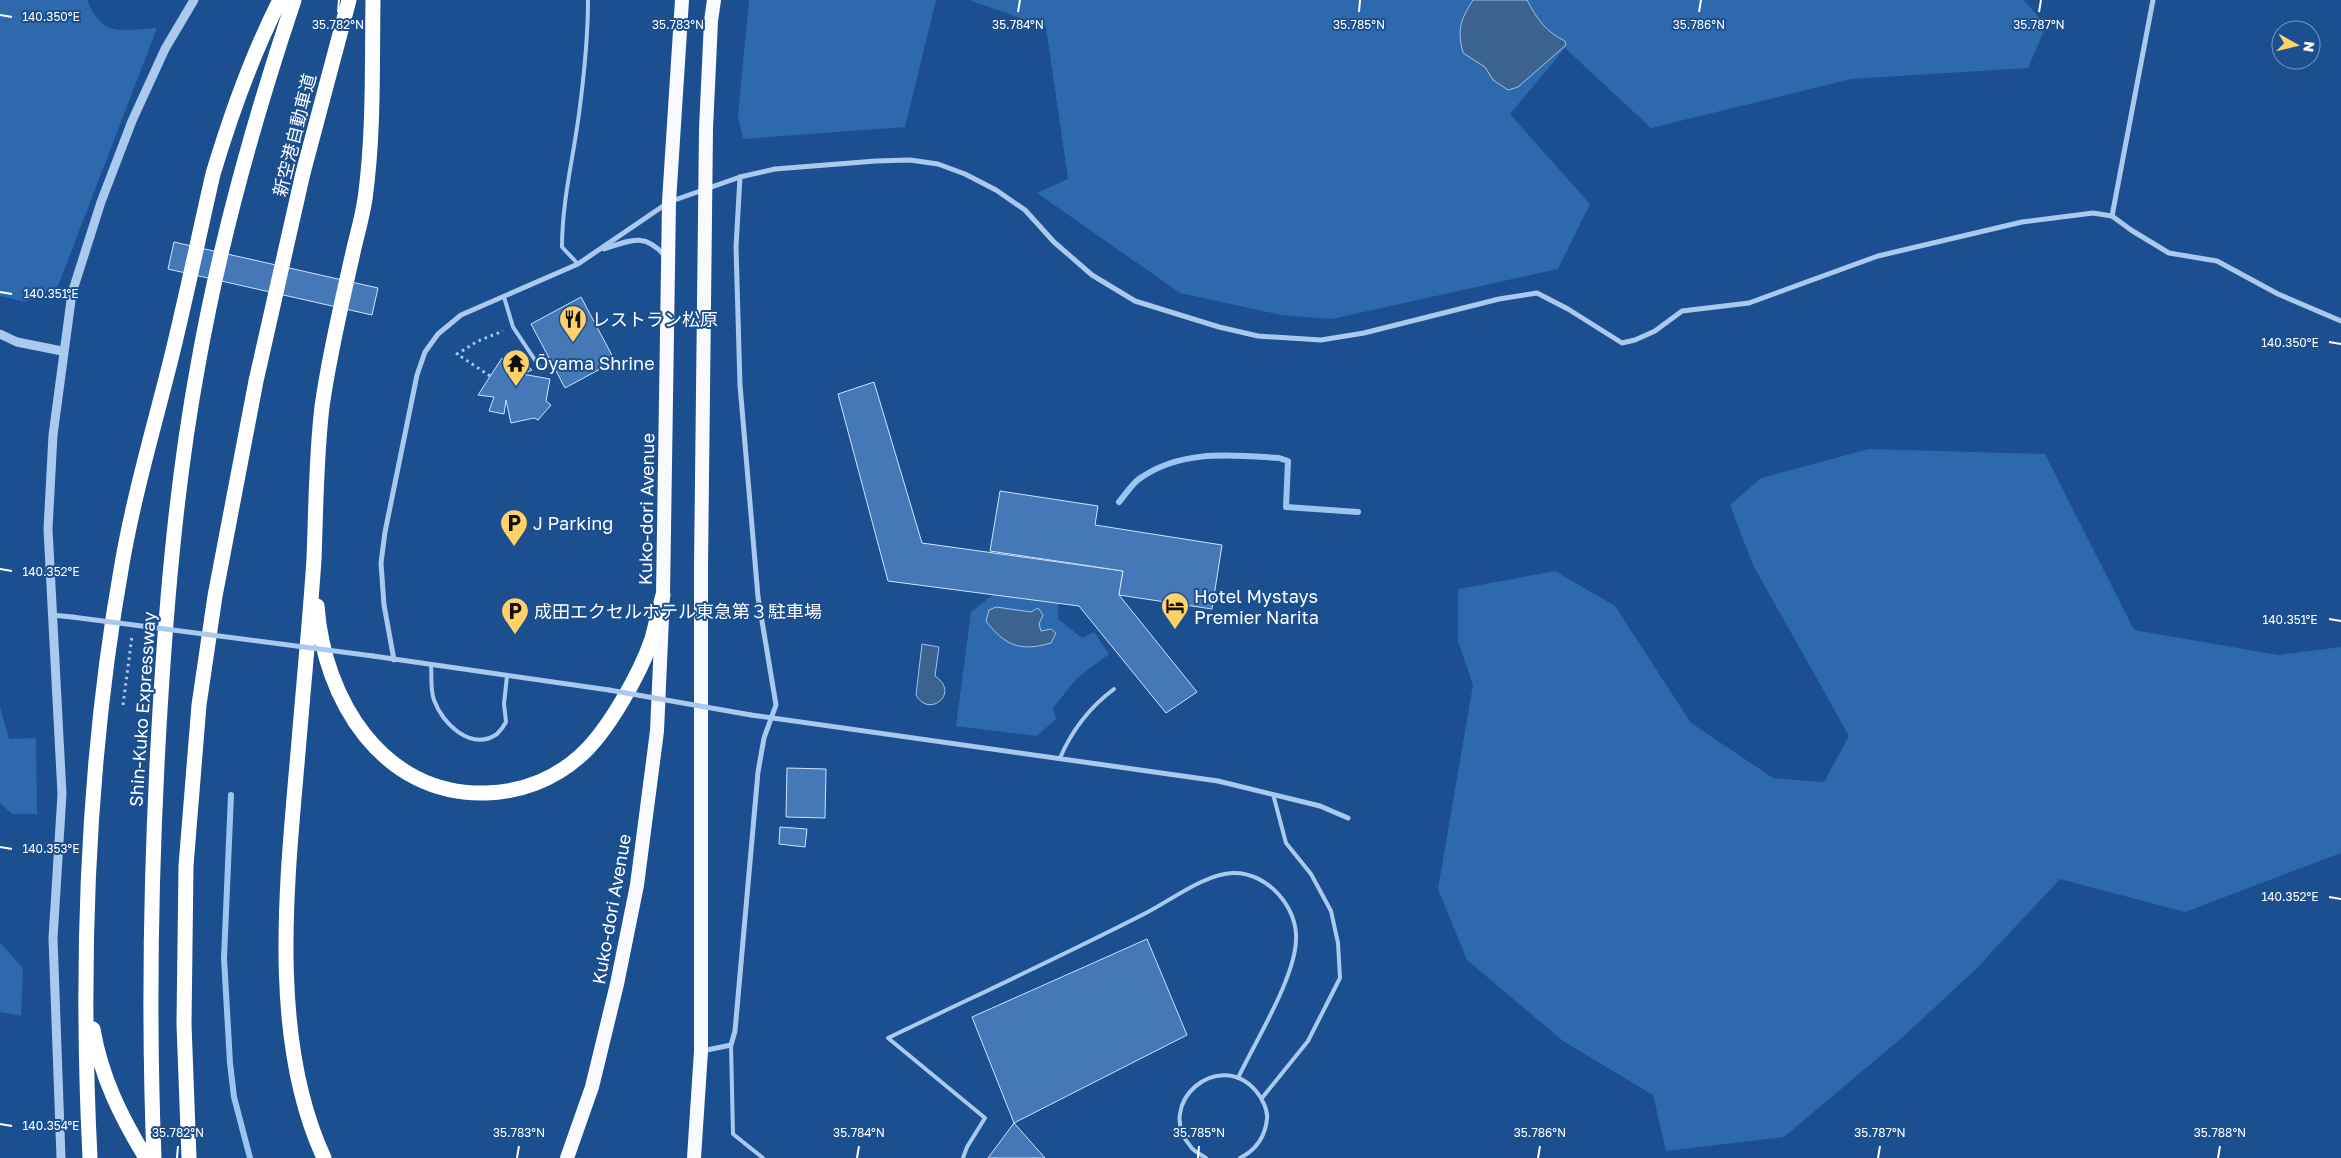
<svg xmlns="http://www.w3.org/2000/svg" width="2341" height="1158" font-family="'Golos Text','Noto Sans JP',sans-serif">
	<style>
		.green { fill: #2e69ad }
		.water { fill: #3c6290; stroke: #9cc4f0 }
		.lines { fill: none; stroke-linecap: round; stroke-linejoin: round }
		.stream { stroke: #9cc4f0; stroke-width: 6 }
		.building { fill: #4478b7; stroke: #cfe3fa }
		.path { stroke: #a9c9ee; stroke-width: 3; stroke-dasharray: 2.5 4; stroke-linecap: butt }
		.service { stroke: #a9c9ee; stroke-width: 4 }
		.minor { stroke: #a9c9ee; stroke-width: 5 }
		.tertiary { stroke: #a9c9ee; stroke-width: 9 }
		.trunk { stroke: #f8faff; stroke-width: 14 }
		.motorway { stroke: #fff; stroke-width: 15 }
		.minor-bridge { stroke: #a9c9ee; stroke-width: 5 }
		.ticks { fill: none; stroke: #fff; stroke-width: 2 }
		.labels { text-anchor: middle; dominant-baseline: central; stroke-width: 4; stroke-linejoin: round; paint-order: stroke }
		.street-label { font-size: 18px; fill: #fff; stroke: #1b4f8f }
		.poi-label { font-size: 18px; fill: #fff; stroke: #1b4f8f; text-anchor: start }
		.ticks-label { font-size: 12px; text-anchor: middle; fill: #fff; stroke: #1b4f8f; stroke-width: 4; stroke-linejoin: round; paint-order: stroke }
	</style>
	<rect width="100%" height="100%" fill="#1b4f8f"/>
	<g class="green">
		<path d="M0,0H87C102,38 122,30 157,28L58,286L26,302L0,296Z"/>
		<polygon points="749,0 936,0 905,127 743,139 738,116"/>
		<polygon points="969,0 2024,0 2046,26 2028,68 1851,79 1651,128 1565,48 1510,114 1590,204 1558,269 1332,319 1281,315 1180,293 1037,193 1068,179 1046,27"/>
		<polygon points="1869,449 2045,454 2134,630 2278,655 2341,647 2341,853 2185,912 2060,879 1976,969 1904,1036 1784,1137 1666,1151 1653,1095 1563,1041 1467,960 1438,889 1473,685 1458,641 1458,589 1555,571 1615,606 1691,723 1773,778 1824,782 1849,736 1753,565 1730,505 1761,478"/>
		<polygon points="994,594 1058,603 1058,619 1082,638 1094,632 1109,654 1077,678 1053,708 1056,719 1037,736 956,726 971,612"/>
		<polygon points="0,707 9,739 36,738 37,814 12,814 0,803"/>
		<polygon points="0,943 23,968 21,1016 0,1012"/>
	</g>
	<g class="water">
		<path d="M1473,0H1527C1537,19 1546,32 1565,41L1566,45L1518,87L1508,90L1493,80L1485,67L1463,53C1457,29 1460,21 1473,0Z"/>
		<path d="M996,607L1031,612L1038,608L1043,615L1039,624L1041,631L1051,629L1056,633L1051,643C1021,652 1005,646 986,621L989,610Z"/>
		<path d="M922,644L939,647L935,676C961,693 929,719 916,695Z"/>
	</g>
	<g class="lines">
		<g class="stream">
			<path d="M1119,502C1125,495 1132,484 1139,479C1181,449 1231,455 1279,458L1288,461L1286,507L1358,512"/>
			<polyline points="231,795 224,958 230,1063 234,1097 250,1158"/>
		</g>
	</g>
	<g class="building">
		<polygon points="174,242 378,288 372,315 168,269"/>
		<polygon points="581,297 615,361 565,388 531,324"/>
		<polygon points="502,358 510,369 521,359 532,370 522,374 550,379 546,401 551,405 538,420 534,418 511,423 506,400 504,414 489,411 494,397 478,395"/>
		<polygon points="874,382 922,543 1123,571 1119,595 1197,692 1166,713 1079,606 888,581 838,394"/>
		<polygon points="1000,491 1098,506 1095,525 1222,545 1212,609 1119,595 1123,571 990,551"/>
		<polygon points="787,768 826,769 825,818 786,817"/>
		<polygon points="780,827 807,829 805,847 779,844"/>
		<polygon points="1147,939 1187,1035 1014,1123 972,1017"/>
		<polygon points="1014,1123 1045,1158 988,1158"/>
	</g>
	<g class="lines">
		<g class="path">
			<polyline points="490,376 457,354 478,341 503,331"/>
			<polyline points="123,705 132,636"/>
		</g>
		<g class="service">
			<path d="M578,264L562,247C562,202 573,159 579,114C584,76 588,38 588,0"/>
			<polyline points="504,297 513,327 541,369"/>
			<path d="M431,665C432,675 430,690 434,700C442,723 471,752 497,734C500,731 504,726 506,722L504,704L507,676"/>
			<path d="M1060,758C1072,730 1090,707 1114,689"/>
			<polyline points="731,1045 733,1134 763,1158"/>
			<polyline points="1262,1098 1308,1041 1340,978 1338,943 1331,911 1311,874 1286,843 1273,794"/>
			<path d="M963,1158L967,1147L985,1118L888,1038C973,997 1060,957 1144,914C1170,901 1204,874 1233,873C1267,872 1298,907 1296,940C1295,978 1255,1042 1238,1078"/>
			<path d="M1206,1158C1202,1155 1194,1152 1191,1147C1153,1104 1219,1047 1256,1091C1262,1098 1268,1110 1267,1119C1265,1137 1256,1150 1240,1158"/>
		</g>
		<g class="minor">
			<polyline points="2112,216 2153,0"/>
			<path d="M604,249C630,240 645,232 665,256"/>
			<polyline points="52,615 72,617"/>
			<polyline points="373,656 609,690"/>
			<polyline points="394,660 384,605 381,563 385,532 417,375 425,352 438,334 461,315 578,264 669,202 740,177 775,169 876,161 910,160 938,164 965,174 996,190 1025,210 1054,242 1092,275 1135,301 1219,327 1258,336 1321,340 1364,333 1499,299 1537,293 1568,309 1622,343 1635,340 1655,331 1682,311 1749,303 1878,256 2022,222 2093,213 2112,216 2131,230 2169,253 2217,261 2278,294 2341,321"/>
			<polyline points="751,715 1218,781 1320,806 1348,818"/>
			<polyline points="702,1051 731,1045 735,1031 758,772 764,738 776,705 758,597 740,385 736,247 740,177"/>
		</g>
		<g class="tertiary">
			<polyline points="0,334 17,342 62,351"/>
			<polyline points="61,1158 53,938 62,794 48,529 53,435 72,293 101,202 132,121 165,49 194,0"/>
		</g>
		<g class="trunk">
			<polyline points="567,1158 592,1087 617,984 637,885 657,731 663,595 669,202 682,0"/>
			<polyline points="694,1158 701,1051 701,567 706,129 711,21 714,0"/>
		</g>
		<g class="motorway">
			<path d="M317,606C324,699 382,796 486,793C520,792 553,780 579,757C607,733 640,674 652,639C656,624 659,609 663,595"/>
			<path d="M93,1029C101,1077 121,1117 146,1158"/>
			<path d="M90,1158C80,960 87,760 122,564C134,495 154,427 171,359C186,298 199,235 213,174C231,114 252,55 280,0"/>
			<path d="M154,1158C148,1008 151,860 160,710C167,595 177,479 198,365C220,241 254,119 294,0"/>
			<polyline points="189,1158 184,1024 186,866 199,705 215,596 256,381 303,173 349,0"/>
			<path d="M324,1158C267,1035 288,873 299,741C304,680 310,620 314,559C316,508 316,457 322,407C329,356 341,306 352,257C356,238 362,219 365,199C374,134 372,66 373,0"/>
		</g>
		<g class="minor-bridge">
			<polyline points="72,617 373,656"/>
			<polyline points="609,690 751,715"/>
		</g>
	</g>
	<path class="ticks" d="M338,12L339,0M678,12L680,0M1018,12L1020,0M1359,12L1360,0M1699,12L1701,0M2039,12L2041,0M0,15L12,17M0,292L12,294M2329,342L2341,344M0,569L12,571M2329,619L2341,621M0,847L12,849M2329,897L2341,899M0,1124L12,1126M177,1158L178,1146M517,1158L519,1146M857,1158L859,1146M1198,1158L1199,1146M1538,1158L1540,1146M1878,1158L1880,1146M2218,1158L2220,1146"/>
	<defs>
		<g id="restaurant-pin" transform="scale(1.4375)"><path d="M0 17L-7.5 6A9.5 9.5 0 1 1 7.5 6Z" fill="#ffd166" stroke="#1b4f8f"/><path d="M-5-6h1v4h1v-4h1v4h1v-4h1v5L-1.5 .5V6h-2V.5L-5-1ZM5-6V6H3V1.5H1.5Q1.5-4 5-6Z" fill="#111"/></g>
		<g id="temple-pin" transform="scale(1.4375)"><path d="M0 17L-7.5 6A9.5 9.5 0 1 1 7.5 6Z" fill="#ffd166" stroke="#1b4f8f"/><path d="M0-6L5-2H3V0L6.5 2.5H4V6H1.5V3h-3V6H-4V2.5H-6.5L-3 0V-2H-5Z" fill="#111"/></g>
		<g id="parking-pin" transform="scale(1.4375)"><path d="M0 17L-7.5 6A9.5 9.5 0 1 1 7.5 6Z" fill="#ffd166" stroke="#1b4f8f"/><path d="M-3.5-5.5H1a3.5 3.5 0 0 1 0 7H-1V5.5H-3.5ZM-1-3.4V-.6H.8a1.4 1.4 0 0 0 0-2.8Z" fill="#111"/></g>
		<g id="hotel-pin" transform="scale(1.4375)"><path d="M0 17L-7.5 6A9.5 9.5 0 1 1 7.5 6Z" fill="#ffd166" stroke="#1b4f8f"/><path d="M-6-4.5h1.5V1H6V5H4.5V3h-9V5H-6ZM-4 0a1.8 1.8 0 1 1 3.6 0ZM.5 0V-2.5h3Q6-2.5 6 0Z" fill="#111"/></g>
	</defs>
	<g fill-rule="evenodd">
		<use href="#restaurant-pin" x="573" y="319"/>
		<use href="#temple-pin" x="516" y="363"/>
		<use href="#parking-pin" x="514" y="523"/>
		<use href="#hotel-pin" x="1175" y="606"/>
		<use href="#parking-pin" x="515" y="611"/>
	</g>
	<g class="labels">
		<g class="street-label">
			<text transform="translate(294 135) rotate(-76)">新空港自動車道</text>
			<text transform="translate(646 509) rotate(-89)">Kuko-dori Avenue</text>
			<text transform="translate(142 709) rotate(-86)">Shin-Kuko Expressway</text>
			<text transform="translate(611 909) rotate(-80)">Kuko-dori Avenue</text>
		</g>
		<g class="poi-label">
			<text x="592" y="319">レストラン松原</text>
			<text x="535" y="363">Ōyama Shrine</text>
			<text x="533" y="523">J Parking</text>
			<text x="1194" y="596">Hotel Mystays<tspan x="1194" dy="21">Premier Narita</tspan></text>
			<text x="534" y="611">成田エクセルホテル東急第３駐車場</text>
		</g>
	</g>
	<g class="ticks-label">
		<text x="51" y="21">140.350°E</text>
		<text x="338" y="29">35.782°N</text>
		<text x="678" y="29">35.783°N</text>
		<text x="1018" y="29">35.784°N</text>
		<text x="1359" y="29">35.785°N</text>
		<text x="1699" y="29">35.786°N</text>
		<text x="2039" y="29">35.787°N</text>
		<text x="51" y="298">140.351°E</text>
		<text x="2290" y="347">140.350°E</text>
		<text x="51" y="576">140.352°E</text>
		<text x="2290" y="624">140.351°E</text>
		<text x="51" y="853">140.353°E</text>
		<text x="2290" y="901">140.352°E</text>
		<text x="51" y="1130">140.354°E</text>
		<text x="178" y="1137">35.782°N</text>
		<text x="519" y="1137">35.783°N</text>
		<text x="859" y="1137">35.784°N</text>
		<text x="1199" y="1137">35.785°N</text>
		<text x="1540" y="1137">35.786°N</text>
		<text x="1880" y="1137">35.787°N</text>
		<text x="2220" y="1137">35.788°N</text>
	</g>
	<g transform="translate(2296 45) rotate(98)"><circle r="24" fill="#1b4f8f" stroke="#7695bc"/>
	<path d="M0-4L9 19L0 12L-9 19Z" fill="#ffd166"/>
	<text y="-8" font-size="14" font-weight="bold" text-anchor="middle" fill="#ffffff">N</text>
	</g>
</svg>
